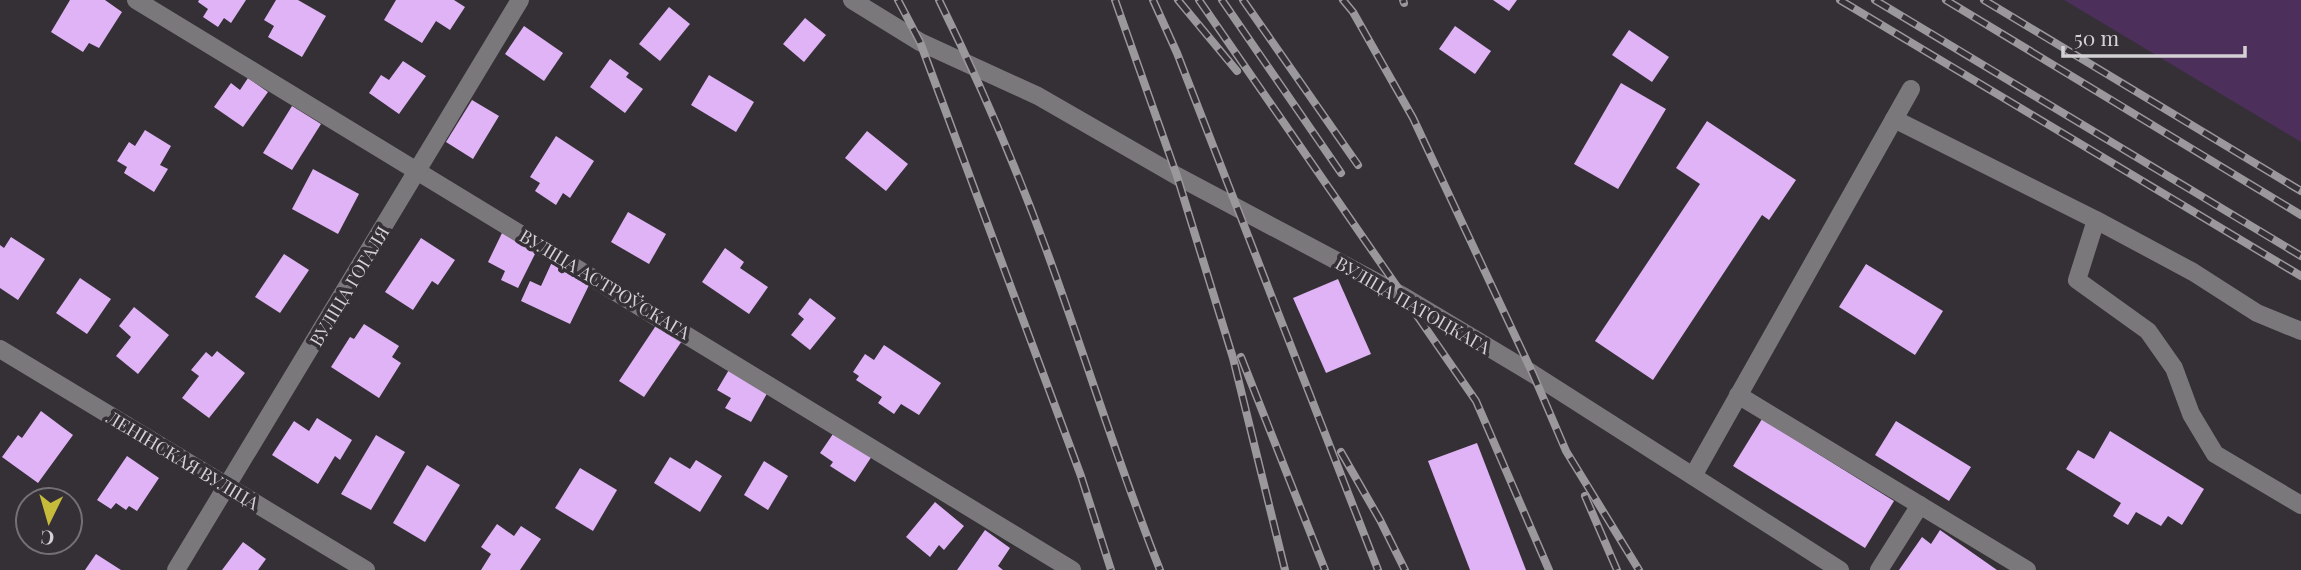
<svg xmlns="http://www.w3.org/2000/svg" width="2301" height="570" font-family="'Playfair Display',serif">
	<style>
		.green { fill: #4c2f5a }
		.building { fill: #dfb3f5 }
		.lines { fill: none; stroke-linecap: round; stroke-linejoin: round }
		.minor { stroke: #7a787b; stroke-width: 18 }
		.rail-casing { stroke: #9b989c; stroke-width: 8 }
		.rail { stroke: #343036; stroke-width: 5; stroke-dasharray: 16; stroke-linecap: butt }
		.labels { text-anchor: middle; dominant-baseline: central; stroke-width: 7; stroke-linejoin: round; paint-order: stroke }
		.street-label { font-size: 18px; fill: #d4d1d5; stroke: #343036 }
	</style>
	<rect width="100%" height="100%" fill="#343036"/>
	<polygon class="green" points="2064,0 2301,0 2301,142"/>
	<g class="building">
		<polygon points="70,0 105,0 122,12 99,48 89,43 83,52 51,32"/>
		<polygon points="199,0 246,0 231,23 224,18 218,27 203,17 208,9 198,2"/>
		<polygon points="276,0 298,0 326,16 302,57 268,37 274,26 264,20"/>
		<polygon points="396,0 454,0 465,7 450,30 436,21 422,43 384,20"/>
		<polygon points="1493,0 1517,0 1509,11"/>
		<polygon points="669,7 690,24 660,61 639,44"/>
		<polygon points="805,18 826,35 804,62 783,44"/>
		<polygon points="524,26 563,53 544,81 505,54"/>
		<polygon points="1455,26 1491,51 1475,74 1439,49"/>
		<polygon points="1629,30 1669,57 1652,82 1612,55"/>
		<polygon points="610,59 629,73 626,77 643,89 625,113 590,87"/>
		<polygon points="403,61 426,76 399,114 369,93 381,75 389,80"/>
		<polygon points="709,75 754,102 736,132 691,105"/>
		<polygon points="248,78 268,92 243,127 214,107 231,83 240,90"/>
		<polygon points="1621,83 1666,109 1618,189 1574,164"/>
		<polygon points="472,100 499,116 473,159 446,142"/>
		<polygon points="292,106 321,124 292,170 263,153"/>
		<polygon points="1707,121 1796,180 1769,220 1762,215 1653,380 1595,341 1700,184 1676,168"/>
		<polygon points="145,130 171,146 160,165 168,169 154,192 124,173 127,167 117,161 129,142 135,146"/>
		<polygon points="867,131 908,164 886,191 845,158"/>
		<polygon points="556,136 594,161 570,198 563,193 556,205 535,191 540,183 530,177"/>
		<polygon points="313,169 359,194 338,234 292,209"/>
		<polygon points="628,212 666,234 649,264 611,242"/>
		<polygon points="502,233 537,250 518,288 501,280 505,271 488,262"/>
		<polygon points="11,237 45,259 18,300 0,288 0,245 4,248"/>
		<polygon points="421,238 455,260 438,285 432,281 413,310 385,292"/>
		<polygon points="725,248 744,262 740,268 768,287 749,314 702,282"/>
		<polygon points="284,254 309,270 280,313 255,297"/>
		<polygon points="552,262 591,281 570,324 521,301 530,281 541,286"/>
		<polygon points="1866,264 1943,311 1915,355 1839,307"/>
		<polygon points="80,278 111,299 87,334 56,313"/>
		<polygon points="1338,279 1371,354 1326,373 1293,298"/>
		<polygon points="810,298 836,318 810,350 791,335 804,319 798,314"/>
		<polygon points="134,307 169,335 138,374 116,356 131,337 119,326"/>
		<polygon points="659,321 684,338 644,397 619,381"/>
		<polygon points="364,324 399,346 392,357 401,363 379,398 331,367 350,337 354,339"/>
		<polygon points="884,345 941,383 919,415 901,404 894,414 878,403 882,397 856,380 859,376 853,372 865,354 874,360"/>
		<polygon points="217,351 245,373 209,418 182,398 199,376 191,370 206,352 212,357"/>
		<polygon points="730,368 769,390 751,422 725,408 731,398 717,390"/>
		<polygon points="41,411 73,435 38,483 2,457 18,435 22,438"/>
		<polygon points="317,418 352,440 340,460 335,456 318,484 272,455 294,421 309,431"/>
		<polygon points="1762,419 1894,501 1865,548 1733,466"/>
		<polygon points="1896,421 1971,467 1949,501 1875,455"/>
		<polygon points="835,431 872,456 855,482 830,466 833,462 820,453"/>
		<polygon points="2110,431 2204,489 2182,525 2168,516 2161,526 2136,512 2128,525 2113,516 2121,503 2066,469 2078,450 2094,459"/>
		<polygon points="376,435 405,452 371,510 341,494"/>
		<polygon points="1477,443 1526,570 1470,570 1428,461"/>
		<polygon points="127,456 159,478 137,511 129,506 126,510 116,503 111,509 97,500"/>
		<polygon points="670,457 690,469 696,460 722,476 700,512 654,483"/>
		<polygon points="764,461 788,476 768,510 744,495"/>
		<polygon points="427,465 460,485 425,542 393,523"/>
		<polygon points="580,468 617,490 593,531 555,508"/>
		<polygon points="935,502 964,526 944,550 939,545 930,557 906,537"/>
		<polygon points="497,524 514,536 521,526 541,539 520,570 481,570 491,554 481,547"/>
		<polygon points="985,530 1010,548 998,566 1003,570 957,570"/>
		<polygon points="1940,530 1997,570 1899,570 1922,537 1931,544"/>
		<polygon points="243,542 266,559 258,570 222,570"/>
		<polygon points="96,554 121,570 85,570"/>
	</g>
	<g class="lines">
		<g class="minor">
			<polyline points="136,0 1072,570"/>
			<polyline points="852,0 920,42 1038,96 1177,176 1403,296 1533,374 1840,570"/>
			<polyline points="1894,119 2096,220 2193,272 2257,313 2301,331"/>
			<polyline points="2096,220 2077,280 2148,331 2174,368 2191,414 2215,454 2301,505"/>
			<polyline points="0,349 366,570"/>
			<polyline points="1738,395 2027,570"/>
			<polyline points="1693,476 1911,89"/>
			<polyline points="176,570 520,0"/>
			<polyline points="1879,570 1920,505"/>
		</g>
		<g class="rail-casing">
			<g id="rail">
				<polyline points="898,0 920,42 1081,476 1111,570"/>
				<path d="M939,0C979,81 1015,164 1046,249C1085,355 1118,464 1160,570"/>
				<polyline points="1115,0 1177,176 1233,358 1285,570"/>
				<polyline points="1153,0 1177,53 1378,570"/>
				<polyline points="1178,0 1237,71"/>
				<polyline points="1199,0 1476,401 1549,570"/>
				<polyline points="1222,0 1341,173"/>
				<polyline points="1243,0 1358,165"/>
				<polyline points="1343,0 1353,12 1413,118 1533,374 1566,451 1639,570"/>
				<polyline points="1403,0 1404,3"/>
				<polyline points="1840,0 2301,276"/>
				<polyline points="1875,0 2301,256"/>
				<polyline points="1946,0 2301,215"/>
				<polyline points="1984,0 2301,191"/>
				<polyline points="1241,357 1325,570"/>
				<polyline points="1341,452 1380,520 1405,570"/>
				<polyline points="1585,496 1617,570"/>
			</g>
		</g>
		<use href="#rail" class="rail"/>
	</g>
	<g class="labels">
		<g class="street-label">
			<text transform="translate(605 284) rotate(31)">ВУЛІЦА АСТРОЎСКАГА</text>
			<text transform="translate(349 286) rotate(-59)">ВУЛІЦА ГОГАЛЯ</text>
			<text transform="translate(1413 305) rotate(30)">ВУЛІЦА ПАТОЦКАГА</text>
			<text transform="translate(183 460) rotate(31)">ЛЕНІНСКАЯ ВУЛІЦА</text>
		</g>
	</g>
	<g transform="translate(49 521) rotate(185)"><circle r="33" fill="#343036" stroke="#747076" stroke-width="2"/>
	<path d="M0-5L12 26L0 18L-12 26Z" fill="#c7bb3c"/>
	<text y="-10" font-size="19" font-weight="bold" text-anchor="middle" fill="#d4d1d5">С</text>
	</g>
	<path d="M2063 46v10h182v-10" fill="none" stroke="#d4d1d5" stroke-width="3.5"/>
	<text x="2074" y="46" font-size="21" fill="#d4d1d5" stroke="#343036" stroke-width="5" paint-order="stroke">50 m</text>
</svg>
